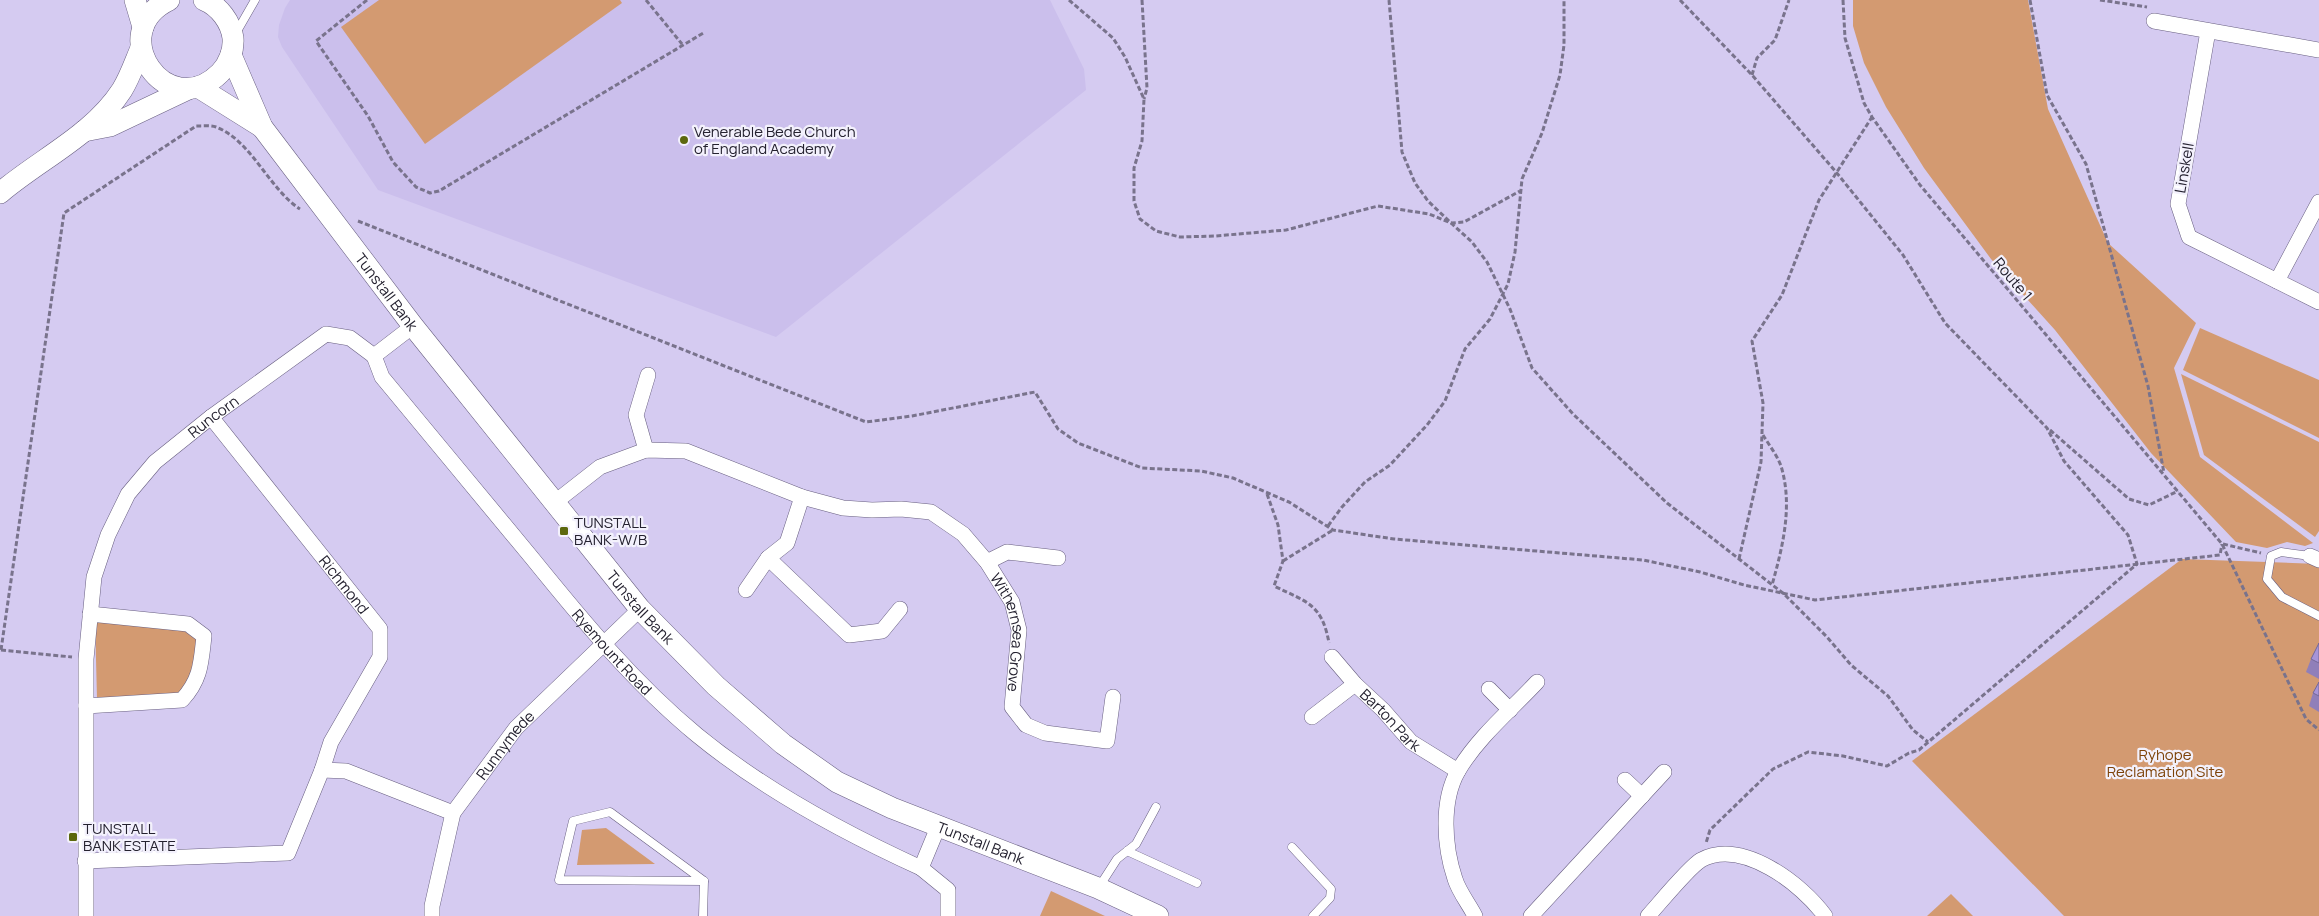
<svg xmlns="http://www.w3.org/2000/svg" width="2319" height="916" font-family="Manrope,sans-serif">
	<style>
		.built { fill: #cbbfec }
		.green { fill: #d39a71 }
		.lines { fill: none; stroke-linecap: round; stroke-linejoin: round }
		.lane-casing { stroke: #685f80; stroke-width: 9 }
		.street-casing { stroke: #685f80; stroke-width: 16 }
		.secondary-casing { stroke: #685f80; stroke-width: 22 }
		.path { stroke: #79738c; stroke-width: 3; stroke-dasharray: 5 2.5; stroke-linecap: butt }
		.lane { stroke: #fff; stroke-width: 8 }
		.street { stroke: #fff; stroke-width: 15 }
		.secondary { stroke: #fff; stroke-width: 21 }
		.wall { fill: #907fb9 }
		.building { fill: #a794d7; stroke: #756896 }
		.poi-dot { fill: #5c680d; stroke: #f3f1fc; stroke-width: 2 }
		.labels { text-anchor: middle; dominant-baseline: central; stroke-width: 4.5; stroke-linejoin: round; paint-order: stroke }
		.poi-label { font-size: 15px; fill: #252230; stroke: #f3f1fc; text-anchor: start }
		.street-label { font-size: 15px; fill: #252230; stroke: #f3f1fc }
		.park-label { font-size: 15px; fill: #7d4208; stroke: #f3f1fc }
	</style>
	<rect width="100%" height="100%" fill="#d5cbf1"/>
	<polygon class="built" points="290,0 1050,0 1084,69 1086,90 776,337 378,190 282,47 278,37 279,25 285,8"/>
	<g class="green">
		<polygon points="379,0 620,0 622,3 425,144 341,27"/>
		<polygon points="1853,0 2028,0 2048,109 2108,243 2196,323 2174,368 2200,457 2313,543 2305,546 2287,542 2267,548 2236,542 2151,453 2055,330 1991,259 1924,168 1886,107 1864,63 1853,26"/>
		<polygon points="2200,328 2319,380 2319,438 2183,370"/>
		<polygon points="2181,374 2319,442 2319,531 2315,537 2204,455"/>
		<polygon points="2182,559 2319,564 2319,916 2064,916 1912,761"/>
		<polygon points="95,619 185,629 199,639 195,673 184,693 97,699"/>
		<polygon points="606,828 655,864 577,865 582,830"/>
		<polygon points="1051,891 1105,916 1040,916"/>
		<polygon points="1951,894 1973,916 1927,916"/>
	</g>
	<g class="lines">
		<g class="lane-casing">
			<g id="lane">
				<polyline points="236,33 255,0"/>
				<polyline points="2310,556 2281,552 2271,556 2267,579 2282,597 2319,616"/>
				<polygon points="610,812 704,881 559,880 573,821"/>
				<polyline points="1292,847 1331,889 1330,898 1313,916"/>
				<polyline points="1127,851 1197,883"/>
				<polyline points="1099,887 1117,859 1136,844 1156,807"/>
				<polyline points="703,916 704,881"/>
			</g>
		</g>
		<g class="street-casing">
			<g id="street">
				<polyline points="2154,21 2319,50"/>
				<polyline points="2208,31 2178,204 2189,237 2319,302"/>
				<polyline points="2277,281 2319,202"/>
				<path id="s1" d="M374,356L382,377C432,437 482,498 532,558C583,621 634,683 697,735C764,790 842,832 921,868"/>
				<path id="s2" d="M211,417L380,629V657L331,742L322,770"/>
				<polyline points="646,450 636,415 648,375"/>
				<polyline points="802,497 787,543 768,558 849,635 882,631 900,609"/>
				<path id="s3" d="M554,503L600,467L646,450L686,451L802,497L843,508L872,510L901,509L931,512L963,534L987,562L1012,602L1019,630L1012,707L1026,725L1045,733L1107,741L1113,697"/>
				<polyline points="2310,556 2319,560"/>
				<polyline points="987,562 1007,552 1058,558"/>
				<polyline points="746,590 768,558"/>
				<path id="s4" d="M1332,657L1355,684L1383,710L1411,742L1458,771"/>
				<polyline points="1489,689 1510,710"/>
				<path d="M86,706L182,700C201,679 201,663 204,636L188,624L90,614"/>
				<polyline points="1312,717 1355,684"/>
				<polyline points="1625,780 1642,796"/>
				<polyline points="938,827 921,868 948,890 948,916"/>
				<polyline points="85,861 288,853 322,770 346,771 453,813"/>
				<path id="s5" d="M86,916V659L94,577L108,535L128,494L155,462L211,417L326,334L350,338L374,356L413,326"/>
				<path id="s6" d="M432,916V906L453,813L516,728L640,609"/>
				<path d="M1475,916C1469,904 1459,892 1455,879C1444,846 1441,801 1458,771C1478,737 1511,710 1537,682"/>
				<polyline points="1531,916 1664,772"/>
				<path d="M1648,916C1659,904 1689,867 1701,860C1742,838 1802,884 1825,916"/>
			</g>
		</g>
		<g class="secondary-casing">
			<g id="secondary">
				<polyline points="135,0 143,27"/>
				<path d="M169,0C103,32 167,125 220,73C229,64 234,50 233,38C231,22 219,6 204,0"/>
				<path id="s7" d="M231,55L262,127L413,326L640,609L716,686L783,744L837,782L892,808L1098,888L1158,916"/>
				<polyline points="198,87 262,127"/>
				<polyline points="84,131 110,126 188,89"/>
				<path d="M0,193C40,159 93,135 122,90C130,77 135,62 141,48"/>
			</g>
		</g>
		<g class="path">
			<polyline points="367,0 316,41 368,116 393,162 416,187 430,193 439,191 705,32"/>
			<polyline points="646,0 682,44"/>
			<polyline points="1069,0 1113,38 1125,57 1144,99 1142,141 1134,168 1134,201 1140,219 1156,231 1180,237 1215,236 1286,230 1378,206 1429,214 1451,223 1472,242 1487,262 1510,309 1532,368 1573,414 1667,503 1784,594 1827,637 1851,665 1888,696 1913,730 1928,742"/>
			<polyline points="1142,0 1147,88 1144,99"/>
			<polyline points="1389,0 1402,152 1415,183 1428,201 1451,223 1464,222 1520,191"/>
			<polyline points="1680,0 1752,75 1836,172 1903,255 1945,323 2047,428 2064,461 2128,535 2137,564 1919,750 1909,753 1887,766 1843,756 1808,752 1773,769 1710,830 1706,843"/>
			<polyline points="1843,0 1845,38 1864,103 1872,117 1920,185 2222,544 2306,719 2319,730"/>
			<polyline points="2030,0 2047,95 2086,164 2148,386 2164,473"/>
			<polyline points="2100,0 2147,7"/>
			<polyline points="1752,75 1757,58 1775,40 1789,0"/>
			<polyline points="358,221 866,422 912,416 1035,392 1058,429 1078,443 1142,468 1201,471 1233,478 1289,502 1333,530 1394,539 1643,560 1700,572 1744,585 1815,600 2220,555 2222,544"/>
			<polyline points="2050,430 2129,499 2149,505 2178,491"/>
			<path d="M1763,435C1769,445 1777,455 1781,466C1793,505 1783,546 1772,585"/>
			<path d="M1267,494L1278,525L1283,561L1274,586C1307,602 1322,604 1329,643"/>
			<polyline points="1328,526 1342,507 1365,482 1390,465 1427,425 1445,401 1465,349 1490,319 1508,284 1515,252 1522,179 1542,133 1560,75 1564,45 1564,0"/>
			<polyline points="2223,544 2261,553"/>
			<polyline points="1739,559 1761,462 1763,403 1752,341 1782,295 1819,200 1872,117"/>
			<polyline points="1283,561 1333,530"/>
			<path d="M1,650L64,213L196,126C202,126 210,125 216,127C251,140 269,189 300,209"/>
			<polyline points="1,650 72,657"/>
		</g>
		<use href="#lane" class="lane"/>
		<use href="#street" class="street"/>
		<use href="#secondary" class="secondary"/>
	</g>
	<g class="wall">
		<polygon points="2319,643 2319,679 2306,672 2311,659"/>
		<polygon points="2319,682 2319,712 2309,706 2313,693"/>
	</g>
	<g class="building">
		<polygon points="2319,643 2319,663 2311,659"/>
		<polygon points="2319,682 2319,696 2313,693"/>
	</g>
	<g class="poi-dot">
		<circle cx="684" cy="140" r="5"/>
		<rect x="559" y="526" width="10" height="10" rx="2.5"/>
		<rect x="68" y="832" width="10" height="10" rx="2.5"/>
	</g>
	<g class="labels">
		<g class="poi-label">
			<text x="694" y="131">Venerable Bede Church<tspan x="694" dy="17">of England Academy</tspan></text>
			<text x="574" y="522">TUNSTALL<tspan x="574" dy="17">BANK-W/B</tspan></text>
			<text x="83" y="828">TUNSTALL<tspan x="83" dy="17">BANK ESTATE</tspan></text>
		</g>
		<g class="street-label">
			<text transform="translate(2184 168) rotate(-80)">Linskell</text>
			<text transform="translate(2013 279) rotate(50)">Route 1</text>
			<text stroke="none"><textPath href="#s7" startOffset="285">Tunstall Bank</textPath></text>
			<text stroke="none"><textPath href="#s5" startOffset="545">Runcorn</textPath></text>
			<text stroke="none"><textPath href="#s2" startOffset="214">Richmond</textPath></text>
			<text stroke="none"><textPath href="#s7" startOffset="690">Tunstall Bank</textPath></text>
			<text stroke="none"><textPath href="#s3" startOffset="555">Withernsea Grove</textPath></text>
			<text stroke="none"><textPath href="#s1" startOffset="381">Ryemount Road</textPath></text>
			<text stroke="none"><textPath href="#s4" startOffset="86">Barton Park</textPath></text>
			<text stroke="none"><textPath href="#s6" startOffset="191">Runnymede</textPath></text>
			<text stroke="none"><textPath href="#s7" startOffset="1110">Tunstall Bank</textPath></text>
		</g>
		<g class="park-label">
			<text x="2165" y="754">Ryhope<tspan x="2165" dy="17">Reclamation Site</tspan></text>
		</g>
	</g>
</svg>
